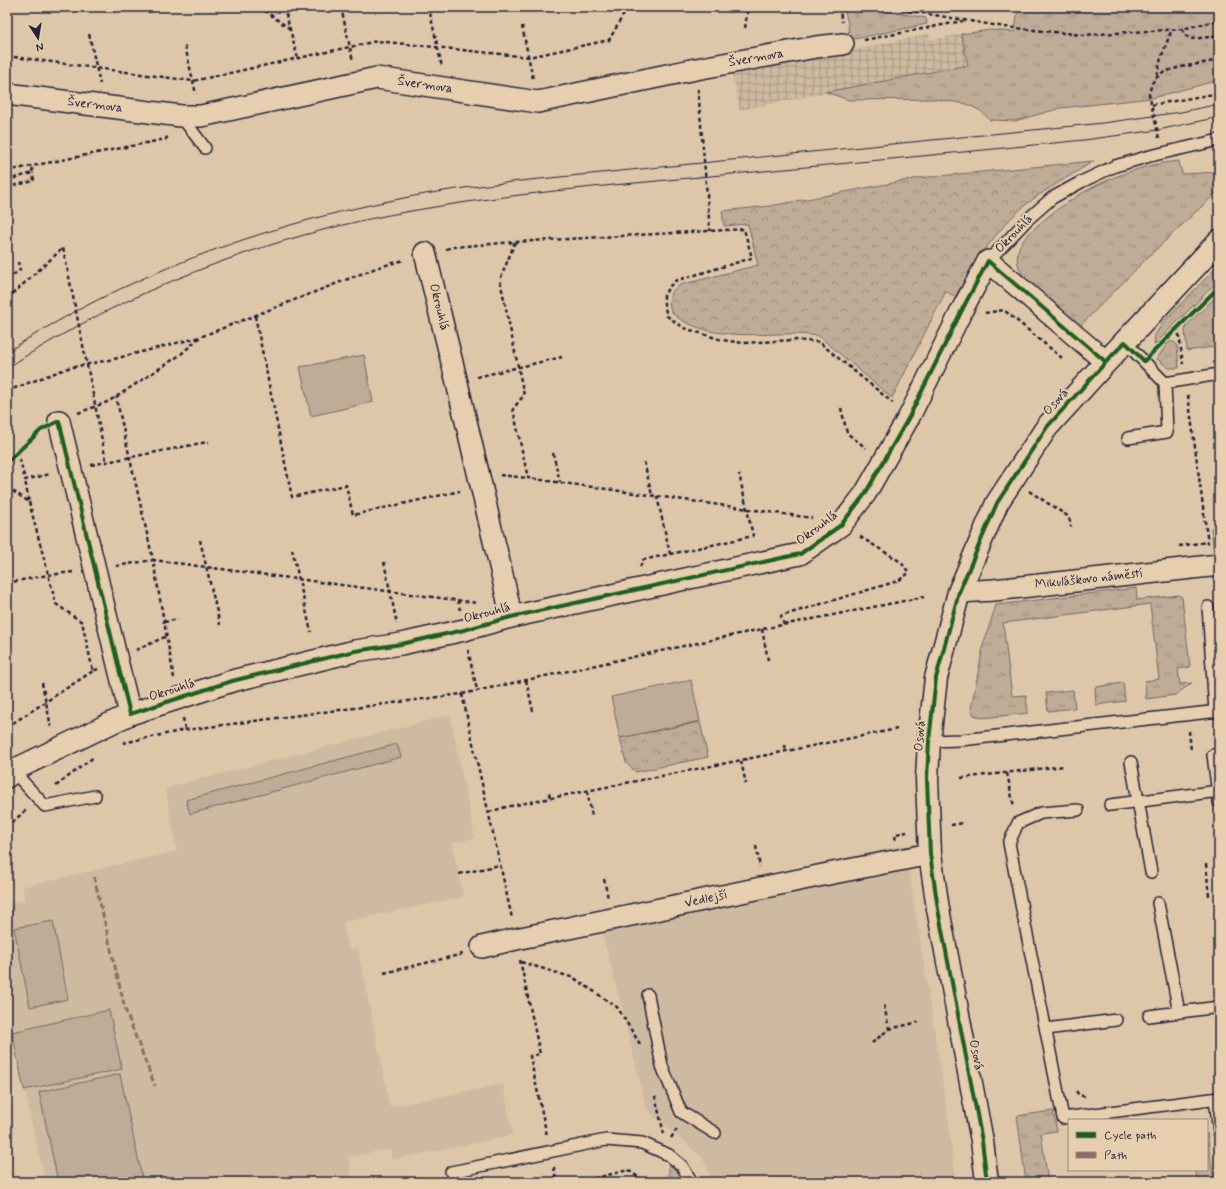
<svg xmlns="http://www.w3.org/2000/svg" width="1226" height="1189" font-family="Mynerve,sans-serif">
	<style>
		.built { fill: #cebaa0 }
		.industrial { fill: url(#industrial-grid) }
		.grass { fill: url(#grass-tufts); stroke: #706769 }
		.park { fill: url(#park-crowns); stroke: #706769 }
		.pitch { fill: #bfac97; stroke: #706769 }
		.lines { fill: none; stroke-linecap: round; stroke-linejoin: round }
		.service-casing { stroke: #22223b; stroke-width: 14 }
		.minor-casing { stroke: #22223b; stroke-width: 24 }
		.tertiary-casing { stroke: #22223b; stroke-width: 25 }
		.path { stroke: #22223b; stroke-width: 2.5; stroke-dasharray: 4 3; stroke-linecap: butt }
		.service { stroke: #e6ceae; stroke-width: 11 }
		.minor { stroke: #e6ceae; stroke-width: 21 }
		.tertiary { stroke: #e6ceae; stroke-width: 22 }
		.tram { stroke: #22223b; stroke-width: 1 }
		.path-bridge { stroke: #22223b; stroke-width: 2.5; stroke-dasharray: 4 3; stroke-linecap: butt }
		.quiet { stroke: #8d6e63; stroke-width: 3; stroke-dasharray: 6 3; stroke-linecap: butt }
		.cycleway-casing { stroke: #e6ceae; stroke-width: 6 }
		.cycleway { stroke: #1b5e20; stroke-width: 4 }
		.labels { text-anchor: middle; dominant-baseline: central; stroke-width: 4; stroke-linejoin: round; paint-order: stroke }
		.street-label { font-size: 13px; fill: #22223b; stroke: #e6ceae }
	</style>
	<defs>
		<pattern id="industrial-grid" width="8" height="8" patternUnits="userSpaceOnUse"><rect width="8" height="8" fill="#cebaa0"/><path d="M0 4h8M4 0v8" fill="none" stroke="#a79784"/></pattern>
		<pattern id="grass-tufts" width="24" height="20" patternUnits="userSpaceOnUse"><rect width="24" height="20" fill="#bfac97"/><path d="M3 7l-1-3M5 7V3M7 7l1-3M15 17l-1-3M17 17v-4M19 17l1-3" fill="none" stroke="#9b8c7c"/></pattern>
		<pattern id="park-crowns" width="20" height="18" patternUnits="userSpaceOnUse"><rect width="20" height="18" fill="#bfac97"/><path d="M2 6a3 3 0 1 1 6 0M12 15a3 3 0 1 1 6 0" fill="none" stroke="#9b8c7c"/></pattern>
	</defs>
	<rect width="100%" height="100%" fill="#dec7a9"/>
	<filter id="ink" filterUnits="userSpaceOnUse"><feTurbulence type="fractalNoise" baseFrequency=".025" numOctaves="2"/><feDisplacementMap in="SourceGraphic" scale="8" xChannelSelector="R" yChannelSelector="G"/><feConvolveMatrix kernelMatrix="1 2 1 2 8 2 1 2 1" color-interpolation-filters="sRGB"/></filter>
	<g filter="url(#ink)">
		<g class="built">
			<polygon points="450,715 475,838 452,843 463,897 343,922 349,950 358,948 390,1107 503,1084 513,1135 392,1160 390,1149 348,1157 353,1180 345,1182 45,1182 7,1011 7,904 25,900 22,887 177,851 165,788"/>
			<polygon points="905,845 947,1110 956,1182 712,1182 703,1158 647,1110 597,911"/>
		</g>
		<polygon class="industrial" points="929,34 931,40 961,34 968,65 740,110 732,75"/>
		<g class="grass">
			<polygon points="844,7 865,7 926,18 927,24 849,40 848,24"/>
			<polygon points="1018,7 1219,7 1219,80 1152,98 1061,108 1015,121 990,120 981,111 967,104 934,99 849,100 826,92 968,65 961,34 990,30 1015,32"/>
			<path d="M1179,161L1182,174L1219,172V190L1149,256L1080,326C1067,315 1054,303 1041,292C1035,287 1029,283 1025,278C1022,275 1019,268 1018,264C1014,246 1026,237 1037,226C1074,192 1129,165 1179,161Z"/>
			<polygon points="1219,265 1219,280 1154,345 1155,335 1164,321"/>
			<polygon points="1219,294 1219,313 1216,314 1219,334 1219,346 1187,351 1185,330 1187,325"/>
			<polygon points="1170,342 1174,342 1177,345 1179,368 1169,368 1157,359 1166,345"/>
			<polygon points="1219,527 1219,552 1214,553 1211,528"/>
			<polygon points="1136,588 1137,600 1178,595 1182,597 1190,667 1178,669 1180,684 1192,683 1175,695 1146,699 1145,681 1159,679 1150,604 1003,623 1012,696 1026,695 1028,713 982,718 974,715 971,709 984,642 996,605"/>
			<polygon points="1123,683 1125,701 1096,705 1095,687"/>
			<polygon points="1073,690 1075,708 1048,711 1046,693"/>
			<polygon points="1053,1111 1057,1131 1041,1133 1048,1182 1026,1182 1017,1116"/>
			<polygon points="1207,1133 1214,1182 1197,1182 1196,1170 1207,1170"/>
			<polygon points="669,1164 682,1176 686,1182 669,1182"/>
		</g>
		<g class="park">
			<path d="M1094,161C1075,173 1055,184 1036,197C1000,222 977,260 955,297L946,291L892,398L819,336C773,329 729,344 685,322C679,319 674,316 671,310C668,305 670,298 671,292L680,285L758,265L748,224L724,226L722,211L770,206L919,178Z"/>
			<polygon points="700,722 708,757 636,772 626,763 620,738"/>
		</g>
		<g class="pitch">
			<polygon points="364,355 373,402 311,416 300,367"/>
			<polygon points="691,680 700,721 620,738 611,697"/>
			<polygon points="397,744 401,757 190,814 186,800"/>
			<polygon points="53,921 68,999 30,1007 14,928"/>
			<polygon points="109,1010 122,1069 24,1090 12,1032"/>
			<polygon points="120,1074 143,1182 58,1182 39,1092"/>
		</g>
		<g class="lines">
			<g class="service-casing">
				<g id="service">
					<polyline points="181,116 205,148"/>
					<polyline points="988,261 1028,219 1052,198 1081,182 1115,166 1150,156 1219,140"/>
					<polyline points="1125,342 1165,383 1219,374"/>
					<polyline points="1128,438 1167,432 1165,383"/>
					<polyline points="1208,607 1215,712"/>
					<polyline points="929,741 961,740 1219,711"/>
					<polyline points="1213,755 1219,802"/>
					<polyline points="1131,762 1151,872"/>
					<polyline points="14,772 45,806 95,796"/>
					<polyline points="1110,805 1219,791"/>
					<polyline points="1078,810 1041,813 1018,823 1009,843 1063,1118 1219,1098"/>
					<polyline points="1158,903 1179,1012"/>
					<polyline points="648,995 662,1066 681,1112 715,1133"/>
					<polyline points="1149,1016 1219,1007"/>
					<polyline points="1046,1029 1116,1020"/>
					<polyline points="1215,1099 1219,1132"/>
					<polyline points="451,1172 606,1140 642,1143 669,1155 682,1166 692,1182"/>
				</g>
			</g>
			<g class="minor-casing">
				<g id="minor">
					<polyline points="7,94 181,116 201,116 377,78 538,102 696,69 816,47 843,44"/>
					<path d="M425,253C446,336 466,419 485,502C493,540 504,578 511,617"/>
					<polyline points="59,421 130,714"/>
					<polyline points="959,592 994,590 1219,565"/>
					<polyline points="7,777 20,767 130,714 232,681 355,651 401,644 464,630 511,617 800,554 841,525 865,494 909,417 964,306 988,261 1106,362"/>
					<polyline points="482,947 516,939 823,875 930,854"/>
				</g>
			</g>
			<g class="tertiary-casing">
				<polyline id="tertiary" points="987,1182 982,1141 938,909 930,854 927,779 929,741 936,678 959,592 997,503 1047,427 1106,362 1219,241"/>
			</g>
			<g class="path">
				<polyline points="145,7 146,12 168,7"/>
				<polyline points="258,7 264,10 290,29"/>
				<polyline points="284,7 298,59"/>
				<polyline points="341,7 353,61"/>
				<polyline points="839,7 842,22"/>
				<polyline points="887,7 1005,27 1083,35 1182,29 1219,20"/>
				<polyline points="929,7 930,15"/>
				<polyline points="430,13 442,67"/>
				<polyline points="522,26 533,79"/>
				<polyline points="745,28 748,7"/>
				<polyline points="1182,29 1186,36 1191,39 1219,36"/>
				<polyline points="89,34 100,84"/>
				<polyline points="864,40 963,21"/>
				<polyline points="185,46 196,94"/>
				<polyline points="7,56 193,81 377,41 529,57 609,40 628,7"/>
				<polyline points="7,65 9,74"/>
				<polyline points="1157,76 1161,58 1172,29"/>
				<polyline points="698,89 710,231"/>
				<polyline points="1152,105 1219,93"/>
				<polyline points="1159,138 1149,94 1152,83 1157,77 1163,72 1181,67 1219,60"/>
				<polyline points="7,171 166,139 168,136"/>
				<polyline points="7,180 33,173 32,167"/>
				<polyline points="7,187 34,181 33,173"/>
				<polyline points="515,242 500,280 524,395 513,409 528,478 812,518"/>
				<polyline points="446,249 453,247 515,242 744,229 752,258 675,281 669,287 664,295 664,304 667,316 684,328 722,340 743,343 793,340 819,342 893,403"/>
				<polyline points="7,279 20,270 18,262"/>
				<polyline points="7,299 63,248"/>
				<polyline points="985,313 1004,310 1062,358"/>
				<polyline points="255,316 292,497 346,485 353,515 460,491"/>
				<polyline points="1178,327 1183,364"/>
				<polyline points="477,377 562,357"/>
				<polyline points="7,391 68,368 114,359 200,337"/>
				<polyline points="93,394 106,461"/>
				<polyline points="1188,395 1208,544"/>
				<polyline points="841,408 847,433 866,448"/>
				<polyline points="78,413 107,402 116,397 180,355 200,337 376,268 404,260"/>
				<polyline points="18,452 25,480 50,474"/>
				<polyline points="553,453 560,482"/>
				<polyline points="7,462 40,431"/>
				<polyline points="644,462 652,495"/>
				<polyline points="91,465 202,443 209,442"/>
				<polyline points="500,475 528,478"/>
				<polyline points="7,487 29,502 25,480"/>
				<polyline points="1029,491 1069,517 1071,527"/>
				<polyline points="657,496 670,554"/>
				<polyline points="29,502 56,604 82,622 93,671 98,669"/>
				<polyline points="200,540 220,625"/>
				<polyline points="1179,546 1208,542"/>
				<polyline points="292,549 311,632"/>
				<polyline points="384,562 397,624"/>
				<polyline points="116,566 153,560 116,397"/>
				<polyline points="640,567 643,560 753,536 739,474"/>
				<polyline points="7,583 48,575 73,572"/>
				<polyline points="458,600 460,610"/>
				<polyline points="164,622 178,619"/>
				<polyline points="784,625 781,616 898,581 909,573 901,562 859,536"/>
				<polyline points="762,629 768,660"/>
				<polyline points="136,650 167,636"/>
				<polyline points="468,650 477,690"/>
				<polyline points="174,678 153,560 478,603"/>
				<polyline points="526,680 533,711"/>
				<polyline points="42,683 51,727"/>
				<polyline points="462,694 512,918"/>
				<polyline points="183,718 185,730"/>
				<polyline points="7,727 93,671"/>
				<polyline points="1189,731 1191,750"/>
				<polyline points="123,743 185,730 462,694 762,629 924,597"/>
				<polyline points="785,745 786,751"/>
				<polyline points="741,761 746,784"/>
				<polyline points="1007,773 1014,807"/>
				<polyline points="961,778 1064,766"/>
				<polyline points="56,786 94,757"/>
				<polyline points="587,791 592,816"/>
				<polyline points="549,793 550,799"/>
				<polyline points="489,812 506,807 897,729"/>
				<polyline points="951,825 964,823"/>
				<polyline points="7,827 26,810"/>
				<polyline points="895,840 896,834 907,832"/>
				<polyline points="756,846 760,867"/>
				<polyline points="1206,864 1209,896"/>
				<polyline points="459,874 500,865"/>
				<polyline points="604,879 608,898"/>
				<polyline points="520,960 540,1054 530,1056 547,1136"/>
				<polyline points="521,962 574,978 617,1007 640,1044"/>
				<polyline points="384,973 463,954"/>
				<polyline points="889,1029 919,1022"/>
				<polyline points="872,1043 889,1029 884,1005"/>
				<polyline points="1076,1091 1079,1095 1087,1097"/>
				<polyline points="655,1096 664,1134"/>
				<polyline points="671,1138 677,1129"/>
				<polyline points="554,1167 556,1182"/>
				<polyline points="900,1180 902,1182"/>
				<polyline points="184,1182 190,1181"/>
				<polyline points="581,1182 628,1170 645,1182"/>
				<polyline points="666,1182 667,1175"/>
			</g>
			<use href="#service" class="service"/>
			<use href="#minor" class="minor"/>
			<use href="#tertiary" class="tertiary"/>
			<g class="tram">
				<path d="M7,352C121,277 261,226 394,200C436,191 478,186 520,181L1103,123L1181,112L1219,104"/>
				<path d="M7,368C127,290 270,235 411,211C506,194 603,186 700,177C828,165 956,153 1084,140L1158,130L1219,117"/>
			</g>
			<polyline class="path-bridge" points="63,248 93,394"/>
			<polyline class="quiet" points="94,877 125,1009 155,1086"/>
			<g class="cycleway-casing">
				<g id="cycleway">
					<polyline points="7,462 41,430 59,421 130,714 232,681 355,651 401,644 464,630 511,617 800,554 841,525 865,494 909,417 964,306 988,261 1106,362"/>
					<polyline points="987,1182 982,1141 938,909 930,854 927,779 929,741 936,678 959,592 997,503 1047,427 1106,362 1125,342 1144,361 1219,287"/>
				</g>
			</g>
			<use href="#cycleway" class="cycleway"/>
		</g>
	</g>
	<g class="labels">
		<g class="street-label">
			<text transform="translate(756 58) rotate(-10)">Švermova</text>
			<text transform="translate(425 85) rotate(8)">Švermova</text>
			<text transform="translate(95 105) rotate(7)">Švermova</text>
			<text transform="translate(1014 234) rotate(-46)">Okrouhlá</text>
			<text transform="translate(439 307) rotate(76)">Okrouhlá</text>
			<text transform="translate(1056 402) rotate(-48)">Osová</text>
			<text transform="translate(817 528) rotate(-37)">Okrouhlá</text>
			<text transform="translate(1089 579) rotate(-6)">Mikuláškovo náměstí</text>
			<text transform="translate(487 613) rotate(-15)">Okrouhlá</text>
			<text transform="translate(172 690) rotate(-18)">Okrouhlá</text>
			<text transform="translate(920 736) rotate(-85)">Osová</text>
			<text transform="translate(706 899) rotate(-12)">Vedlejší</text>
			<text transform="translate(976 1055) rotate(79)">Osová</text>
		</g>
	</g>
	<rect width="1226" height="1189" fill="none" stroke="#e6ceae" stroke-width="24"/>
	<rect x="12" y="12" width="1202" height="1165" fill="none" stroke="#22223b" stroke-width="1.5" filter="url(#ink)"/>
	<rect x="1068" y="1119" width="140" height="52" fill="#e6ceae" stroke="#988980"/>
	<rect x="1076" y="1132" width="20" height="6" fill="#1b5e20" stroke="#988980"/>
	<text x="1104" y="1139" font-size="12" fill="#22223b">Cycle path</text>
	<rect x="1076" y="1152" width="20" height="6" fill="#8d6e63" stroke="#988980"/>
	<text x="1104" y="1159" font-size="12" fill="#22223b">Path</text>
	<g transform="translate(38 38) rotate(168)" stroke="#e6ceae" stroke-width="3" paint-order="stroke">
	<path d="M0-3L7 15L0 10L-7 15Z" fill="#22223b"/>
	<text y="-6" font-size="11" font-weight="bold" text-anchor="middle" fill="#22223b">N</text>
	</g>
</svg>
